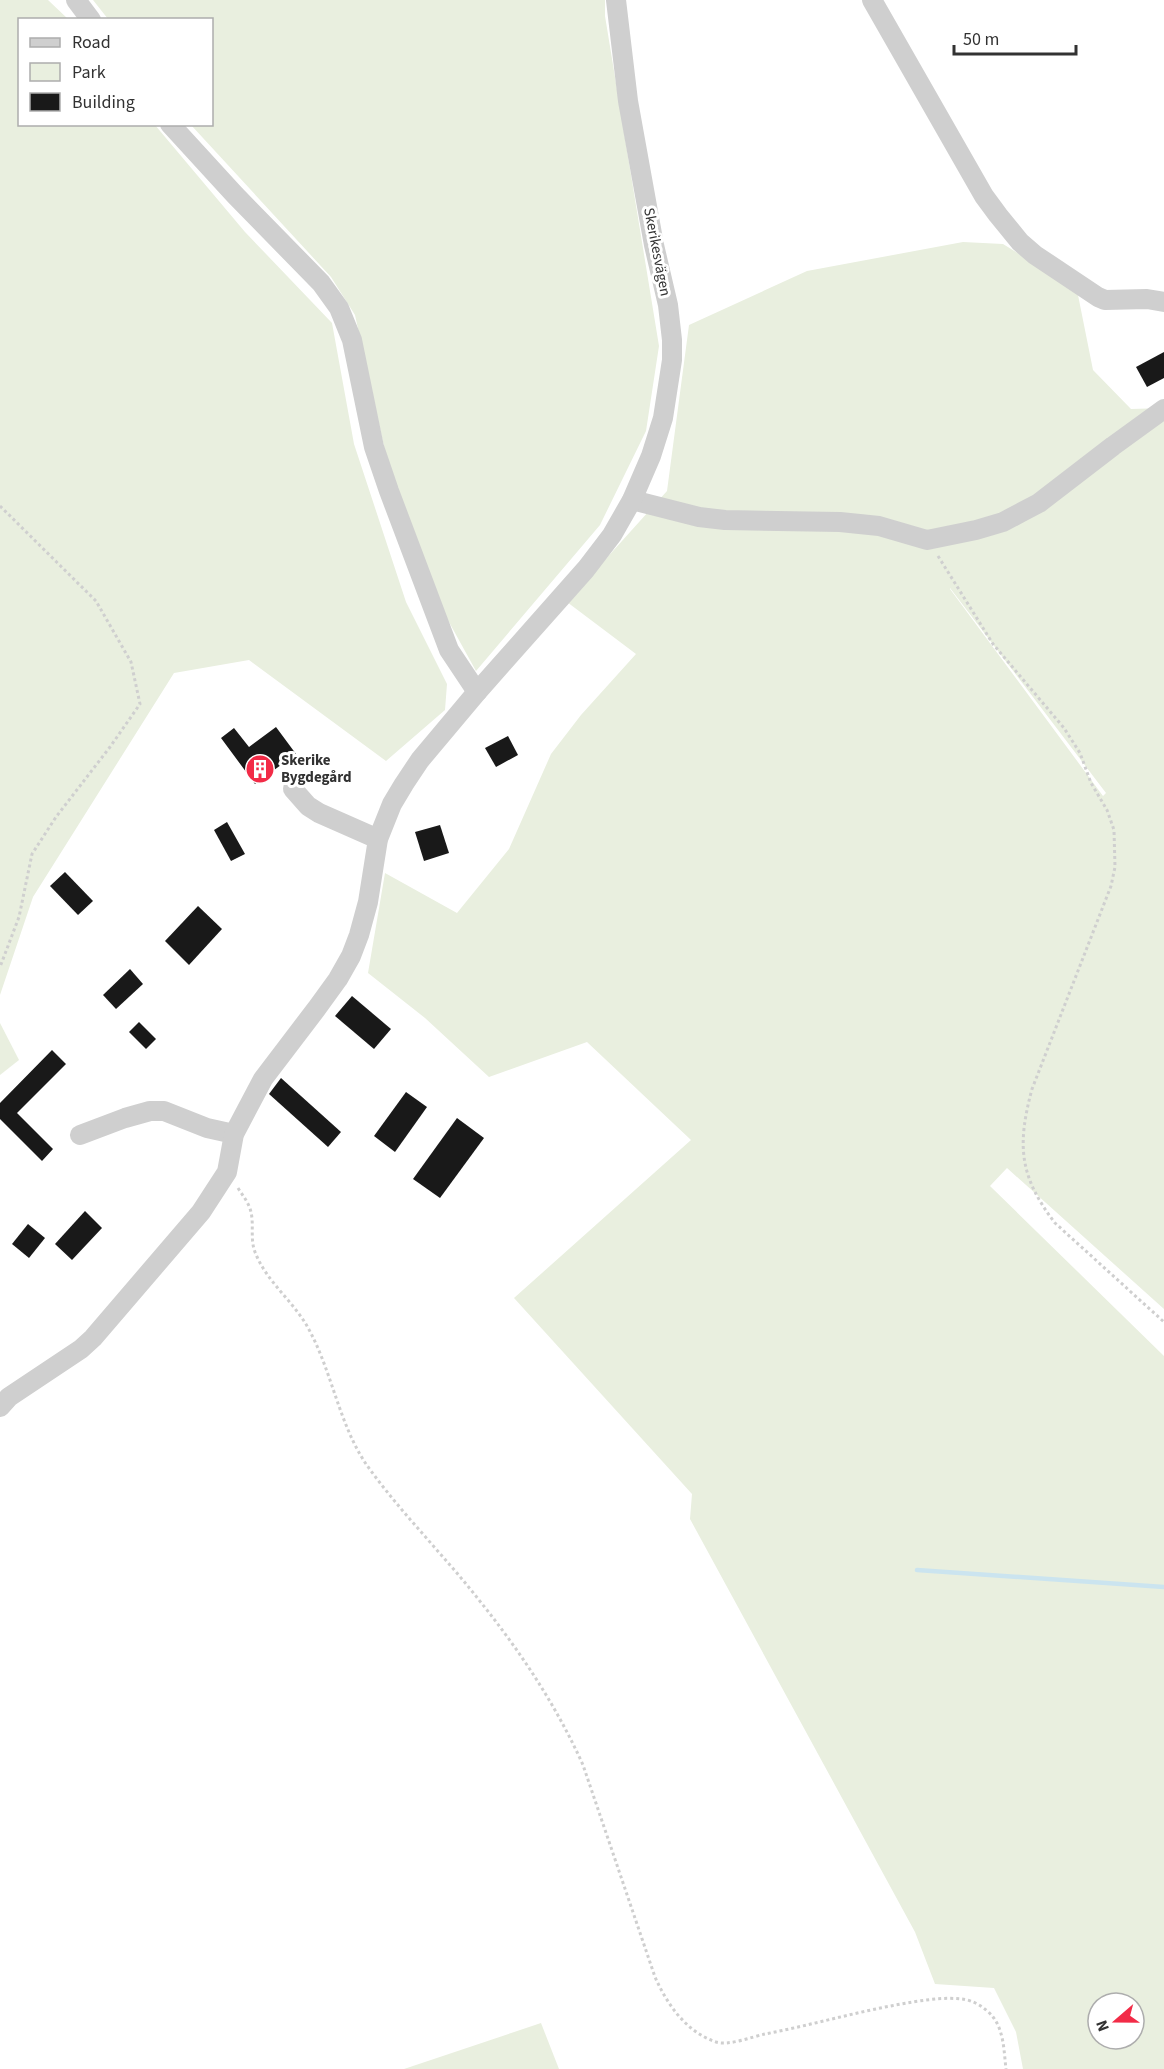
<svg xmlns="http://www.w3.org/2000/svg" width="1164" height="2069" font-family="'Source Sans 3',sans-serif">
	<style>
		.green { fill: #e9efdf; fill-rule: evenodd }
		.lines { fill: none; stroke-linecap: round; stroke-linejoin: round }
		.stream { stroke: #cbe4ef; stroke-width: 4.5 }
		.building { fill: #191919 }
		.path { stroke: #cfcfcf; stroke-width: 3; stroke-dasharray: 3 3; stroke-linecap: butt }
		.minor { stroke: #cfcfcf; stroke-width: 20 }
		.labels { text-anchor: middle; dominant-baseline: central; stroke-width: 6; stroke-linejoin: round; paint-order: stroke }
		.street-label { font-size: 15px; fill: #323232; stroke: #fff }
		.poi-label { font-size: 15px; font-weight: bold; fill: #323232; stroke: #fff; text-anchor: start }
	</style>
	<rect width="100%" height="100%" fill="#fff"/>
	<g class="green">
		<polygon points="0,0 48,0 68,19 20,20 20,124 155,125 245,232 332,323 354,444 406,602 447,684 445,710 386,761 249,660 174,673 33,897 0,995"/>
		<polygon points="93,0 605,0 605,16 659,346 646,431 600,525 476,671 444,613 387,460 355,315 331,277 191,125 212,124 212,20 108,19"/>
		<path d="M963,242L1003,244L1077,290L1093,370L1131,409L1164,408V1309L1007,1168L990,1186L1164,1356V2069H1023L1016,2032L994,1988L935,1984L915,1932L690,1519L692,1494L514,1298L691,1140L587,1042L489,1077L425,1018L368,973L385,873L457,913L509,849L551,754L581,715L636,654L567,602L667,491L689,325L807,271ZM950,588L1106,793L1103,796L950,589ZM1098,2003H1134V2039H1098Z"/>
		<polygon points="0,1023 19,1060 0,1075"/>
		<polygon points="541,2023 559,2069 404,2069"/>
	</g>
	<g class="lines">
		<polyline class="stream" points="917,1570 1164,1587"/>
	</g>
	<g class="building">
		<polygon points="1164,352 1164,378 1147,387 1136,367"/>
		<polygon points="276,727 296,754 255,784 221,738 234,728 249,747"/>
		<polygon points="508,736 518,755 496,767 485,748"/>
		<polygon points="227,822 245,854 231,861 214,830"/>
		<polygon points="440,825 449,853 424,861 415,832"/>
		<polygon points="65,872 93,901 78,915 50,886"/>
		<polygon points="198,906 222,929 189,965 165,941"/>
		<polygon points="130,969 143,984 116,1009 103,995"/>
		<polygon points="352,996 391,1029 374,1049 335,1016"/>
		<polygon points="139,1022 156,1039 146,1049 129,1032"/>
		<polygon points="52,1050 66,1064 17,1113 53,1149 42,1161 0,1119 0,1103"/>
		<polygon points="281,1078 341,1132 328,1147 269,1094"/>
		<polygon points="406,1092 427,1107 395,1152 374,1136"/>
		<polygon points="457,1118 484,1138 440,1198 413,1179"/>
		<polygon points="85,1211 102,1228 72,1260 55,1244"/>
		<polygon points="28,1224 45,1238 29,1258 12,1244"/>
	</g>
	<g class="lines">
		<g class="path">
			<polyline points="0,506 96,601 131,662 140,704 110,747 56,817 32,854 19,917 0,967"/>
			<path d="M938,556L993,644L1064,728L1080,753L1091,783L1107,810L1114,830L1115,867L1111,886L1032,1089C1017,1145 1019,1176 1055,1223L1164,1322"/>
			<path d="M238,1188C243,1196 249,1203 251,1212C254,1225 250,1239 255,1252C266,1281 292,1300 307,1326C332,1370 338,1422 366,1464C400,1512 443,1554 479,1600C520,1651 556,1705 583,1765L655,1977C667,2004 686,2032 716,2042C729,2046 751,2037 765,2034C812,2025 859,2011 907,2003C924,2000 944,1997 962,1999C973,2000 986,2008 993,2017C1004,2031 1004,2052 1006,2069"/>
		</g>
		<g class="minor">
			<polyline points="76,0 91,20"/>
			<polyline points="872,0 984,196 998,215 1020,242 1035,255 1098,297 1105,300 1147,299 1164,302"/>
			<polyline points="170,124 235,195 321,283 339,308 352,340 374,447 389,491 449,650 477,692"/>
			<polyline points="632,500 699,517 725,520 840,522 879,526 927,540 976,530 1003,522 1020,513 1039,503 1113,446 1164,409"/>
			<polyline points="293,789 308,806 319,813 378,839"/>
			<polyline points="80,1135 125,1118 150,1111 164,1111 207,1128 234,1134"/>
			<polyline points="0,1407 9,1397 81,1349 93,1338 201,1212 227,1172 234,1134 263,1079 317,1008 338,979 351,956 359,935 368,902 378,839 392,804 404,784 420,760 477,692 586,569 612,535 632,500 651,456 663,418 672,360 672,340 668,305 654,245 628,101 616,0"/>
		</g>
	</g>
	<defs>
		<g id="building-disc" transform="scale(1.5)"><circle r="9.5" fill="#f22b47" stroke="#fff"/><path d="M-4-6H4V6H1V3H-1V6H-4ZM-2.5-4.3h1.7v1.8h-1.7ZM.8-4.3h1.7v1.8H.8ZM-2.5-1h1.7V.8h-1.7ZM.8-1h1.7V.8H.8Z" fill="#fff"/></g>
	</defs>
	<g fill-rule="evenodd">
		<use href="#building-disc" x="260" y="769"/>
	</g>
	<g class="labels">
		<g class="street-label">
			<text transform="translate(657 252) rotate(79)">Skerikesvägen</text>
		</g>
		<g class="poi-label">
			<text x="281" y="760">Skerike<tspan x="281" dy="17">Bygdegård</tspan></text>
		</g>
	</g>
	<rect x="18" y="18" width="195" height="108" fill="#ffffff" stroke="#adadad" stroke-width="1.5"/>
	<rect x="30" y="38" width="30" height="9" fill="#cfcfcf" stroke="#adadad" stroke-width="1.5"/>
	<text x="72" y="48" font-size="18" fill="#323232">Road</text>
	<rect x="30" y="63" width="30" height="18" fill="#e9efdf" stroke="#adadad" stroke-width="1.5"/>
	<text x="72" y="78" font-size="18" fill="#323232">Park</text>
	<rect x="30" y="93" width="30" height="18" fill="#191919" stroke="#adadad" stroke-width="1.5"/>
	<text x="72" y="108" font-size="18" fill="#323232">Building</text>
	<g transform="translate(1116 2021) rotate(250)"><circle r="28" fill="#ffffff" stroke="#adadad" stroke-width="1.5"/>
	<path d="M0-4.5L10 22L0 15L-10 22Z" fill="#f22b47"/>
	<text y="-9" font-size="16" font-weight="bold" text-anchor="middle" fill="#323232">N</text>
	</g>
	<path d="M954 45v9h122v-9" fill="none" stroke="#323232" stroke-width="3"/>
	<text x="963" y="45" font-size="18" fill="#323232" stroke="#ffffff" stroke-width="4.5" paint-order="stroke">50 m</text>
</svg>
